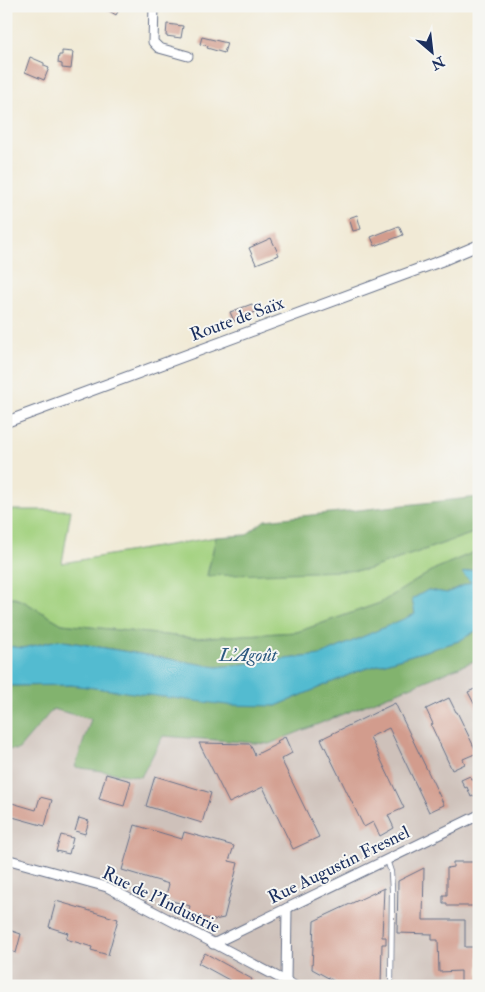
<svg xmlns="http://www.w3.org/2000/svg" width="485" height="992" font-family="'IM FELL Double Pica',serif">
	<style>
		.industrial { fill: #cec1ba }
		.green { fill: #a3d17f; stroke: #5f806e }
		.forest { fill: #82b36e; stroke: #4e7166 }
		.water { fill: #52bbd0; stroke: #367597 }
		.building { fill: #d29c8d }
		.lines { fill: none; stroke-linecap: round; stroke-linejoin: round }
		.service-casing { stroke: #667088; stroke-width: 6 }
		.minor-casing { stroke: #667088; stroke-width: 11 }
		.tertiary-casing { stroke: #667088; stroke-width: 12 }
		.service { stroke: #fff; stroke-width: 4.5 }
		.minor { stroke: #fff; stroke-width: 9 }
		.tertiary { stroke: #fff; stroke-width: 10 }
		.labels { text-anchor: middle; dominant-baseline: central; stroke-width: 4; stroke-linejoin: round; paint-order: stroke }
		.street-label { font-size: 18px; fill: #1b2f5e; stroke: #f6f6f2 }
		.water-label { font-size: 19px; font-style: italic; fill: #2c5980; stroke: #f6f6f2 }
	</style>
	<rect width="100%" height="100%" fill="#f6f6f2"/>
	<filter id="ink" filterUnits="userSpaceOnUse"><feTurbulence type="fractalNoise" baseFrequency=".02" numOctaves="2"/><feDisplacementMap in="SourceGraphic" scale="10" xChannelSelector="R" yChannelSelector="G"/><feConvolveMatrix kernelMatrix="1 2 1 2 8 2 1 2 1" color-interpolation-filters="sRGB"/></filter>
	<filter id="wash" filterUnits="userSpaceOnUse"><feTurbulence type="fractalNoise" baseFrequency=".0096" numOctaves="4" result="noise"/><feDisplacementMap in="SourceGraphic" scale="20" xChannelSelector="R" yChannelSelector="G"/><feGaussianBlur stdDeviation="1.12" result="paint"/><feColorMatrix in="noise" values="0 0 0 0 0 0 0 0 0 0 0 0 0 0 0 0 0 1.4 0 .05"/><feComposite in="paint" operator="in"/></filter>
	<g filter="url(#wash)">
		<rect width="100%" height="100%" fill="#f1ead6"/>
		<polygon class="industrial" points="479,654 479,986 6,986 6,698 91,718"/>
		<polygon class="green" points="6,510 71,510 62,563 216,537 207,575 366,570 479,531 479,550 435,569 380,603 297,632 194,638 62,624 23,601 6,595"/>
		<g class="forest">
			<polygon points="479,497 479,531 366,570 207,576 216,537 246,535 265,520"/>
			<polygon points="479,550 479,568 463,573 472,582 446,593 428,590 412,599 416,614 321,655 217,667 58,640 23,648 6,646 6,596 23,601 62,624 194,638 297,632 380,603 435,569"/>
			<polygon points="479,629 479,659 269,744 163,736 141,777 75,767 91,719 53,709 18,750 6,749 6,686 71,685 276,706 358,671 459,641"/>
		</g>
		<polygon class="water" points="479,568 479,629 459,641 358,671 276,706 227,705 71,685 6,686 6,646 23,648 58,640 217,667 321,655 415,614 412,599 428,590 447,593 471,582 462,573"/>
		<g id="blocks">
			<g class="building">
				<polygon points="101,6 121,6 116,15"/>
				<polygon points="167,24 183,26 181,38 166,36"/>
				<polygon points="202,37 227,43 224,53 207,48 208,46 200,44"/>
				<polygon points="62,51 73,52 71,69 62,68 62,64 58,63 59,55 62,55"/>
				<polygon points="30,57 44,63 44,66 49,68 44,80 25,72"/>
				<polygon points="357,215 361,229 353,231 349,218"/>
				<polygon points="399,226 403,235 375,246 371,237"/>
				<polygon points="271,238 279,255 256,264 249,248"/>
				<polygon points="252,304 256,312 247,315 248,317 234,321 230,312"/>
				<polygon points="479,687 479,713 468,692"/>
				<polygon points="449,698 456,712 457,712 477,753 463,759 465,764 452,770 431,725 433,724 426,709"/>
				<polygon points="395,703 444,805 429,812 389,728 370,737 404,808 388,815 394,828 380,836 373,822 364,827 321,739"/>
				<polygon points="285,737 292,753 281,759 319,837 293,849 263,787 229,803 199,743 250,744 255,755 279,743 277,741"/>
				<polygon points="106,774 131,781 124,806 99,799"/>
				<polygon points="155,776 211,793 202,823 146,806"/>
				<polygon points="470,776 479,789 479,793 471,797 467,787 465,788 461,780"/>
				<polygon points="40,797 52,800 45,826 9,816 12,803 36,810"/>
				<polygon points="79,818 89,821 85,834 75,831"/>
				<polygon points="135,825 182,839 184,832 234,846 229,861 238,863 224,918 214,920 188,913 190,906 165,899 169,884 122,870"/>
				<polygon points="61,835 73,838 69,854 56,851"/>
				<polygon points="453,862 479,862 479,906 447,906 447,903 443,903 443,895 447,895 447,868 453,867"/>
				<polygon points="424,868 423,920 465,920 465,947 479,947 479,986 461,986 461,971 439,972 438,940 432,940 432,934 397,933 398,881"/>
				<polygon points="384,888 382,937 386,937 386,944 382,944 381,986 343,986 312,969 314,921"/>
				<polygon points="56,901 118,919 108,955 91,950 92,947 66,939 68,933 49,927"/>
				<polygon points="6,929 21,934 16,953 6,949"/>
				<polygon points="205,953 252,979 249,986 240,986 198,963"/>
			</g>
		</g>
	</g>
	<g filter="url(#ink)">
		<use href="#blocks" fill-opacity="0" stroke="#667088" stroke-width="1"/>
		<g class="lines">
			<g class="service-casing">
				<polyline id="service" points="387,860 391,872 392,890 391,986"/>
			</g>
			<g class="minor-casing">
				<g id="minor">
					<polyline points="154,6 153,42 159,48 188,56"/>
					<polyline points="6,859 107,887 295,986"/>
					<polyline points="213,944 479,815"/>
					<polyline points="286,981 287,908"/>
				</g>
			</g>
			<g class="tertiary-casing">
				<polyline id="tertiary" points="6,422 446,259 479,245"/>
			</g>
			<use href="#service" class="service"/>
			<use href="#minor" class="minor"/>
			<use href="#tertiary" class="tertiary"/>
		</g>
	</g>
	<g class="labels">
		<g class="street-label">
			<text transform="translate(237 319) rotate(-20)">Route de Saïx</text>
			<text transform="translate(339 865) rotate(-26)">Rue Augustin Fresnel</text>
			<text transform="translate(161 900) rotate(26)">Rue de l'Industrie</text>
		</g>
		<g class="water-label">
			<text x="248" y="655">L'Agoût</text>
		</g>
	</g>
	<rect width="485" height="992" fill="none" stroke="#f6f6f2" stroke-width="25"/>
	<g transform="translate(432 52) rotate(152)" stroke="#f6f6f2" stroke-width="4" paint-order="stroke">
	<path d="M0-4L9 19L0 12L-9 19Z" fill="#1b2f5e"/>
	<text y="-8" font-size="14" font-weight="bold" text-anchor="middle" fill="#1b2f5e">N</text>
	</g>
</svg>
